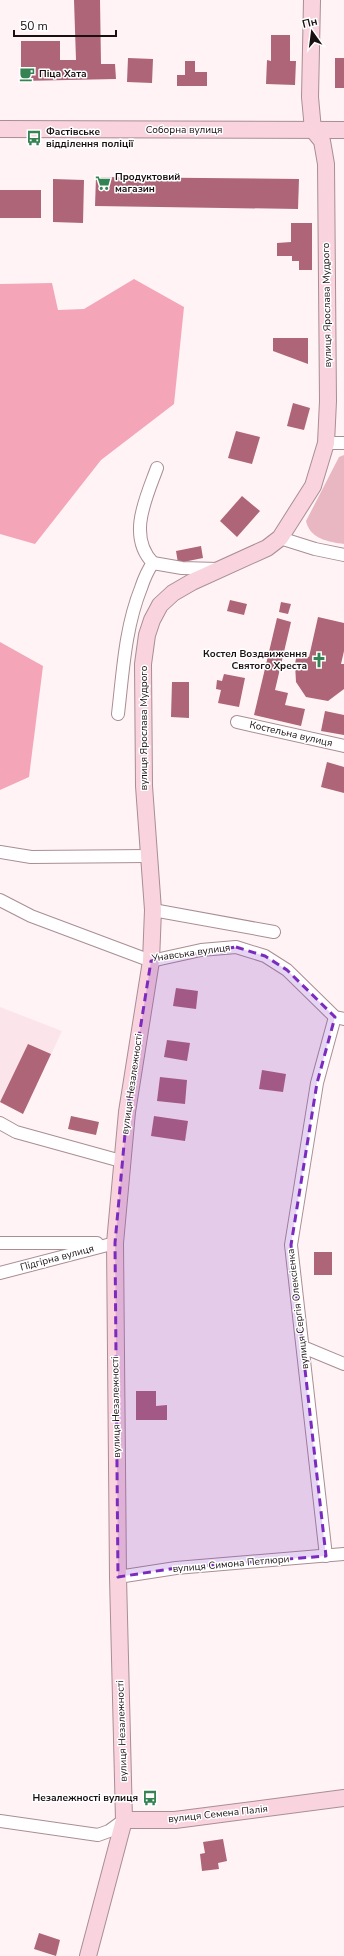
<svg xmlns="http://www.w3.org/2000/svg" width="344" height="1956" font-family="'Nunito Sans',sans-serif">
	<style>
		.built { fill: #fce5ea }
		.green { fill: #e8b7c2 }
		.forest { fill: #f4a5b8 }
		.building { fill: #ad6577 }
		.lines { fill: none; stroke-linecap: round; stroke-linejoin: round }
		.street-casing { stroke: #a98e94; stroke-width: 14 }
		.secondary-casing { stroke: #a98e94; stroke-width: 18 }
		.street { stroke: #fff; stroke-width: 12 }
		.secondary { stroke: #f9d3de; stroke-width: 16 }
		.marked { fill: #7b2cbf; fill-opacity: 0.2; stroke: #7b2cbf; stroke-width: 3; stroke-dasharray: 8 5; stroke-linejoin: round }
		.labels { text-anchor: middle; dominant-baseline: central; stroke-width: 3; stroke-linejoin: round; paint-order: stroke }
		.poi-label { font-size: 10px; font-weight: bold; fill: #191012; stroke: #fff; text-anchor: start }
		.street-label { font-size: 10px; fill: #191012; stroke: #fff }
	</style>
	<rect width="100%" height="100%" fill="#fff3f5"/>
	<polygon class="built" points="0,1007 62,1031 23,1114 0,1102"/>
	<path class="green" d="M344,455V544C329,542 310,539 306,521L339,457Z"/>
	<g class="forest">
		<polygon points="134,279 184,307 174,404 101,460 35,544 0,534 0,284 52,283 58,310 84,309"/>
		<polygon points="0,642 43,666 29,777 0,790"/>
	</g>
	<g class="building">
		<polygon points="74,0 100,0 101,64 115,64 116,79 21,81 21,41 60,41 60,60 76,60"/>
		<polygon points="271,35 290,35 290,61 296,61 295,85 266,84 267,60 271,61"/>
		<polygon points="128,58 153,59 152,83 127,82"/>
		<rect x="335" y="58" width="9" height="30"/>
		<polygon points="185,61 195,61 195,72 207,72 207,86 177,86 177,75 185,75"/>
		<polygon points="96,177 299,179 298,209 95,206"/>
		<polygon points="53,179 84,180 83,223 53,222"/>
		<rect x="0" y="190" width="41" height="28"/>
		<polygon points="291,223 312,223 312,270 299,270 299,261 292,261 292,256 277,256 277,243 291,242"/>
		<polygon points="273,338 308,338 308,364 273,351"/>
		<polygon points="293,403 310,408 304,430 287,426"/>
		<polygon points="236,431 260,437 252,464 228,458"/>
		<polygon points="242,496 260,511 237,537 220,521"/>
		<polygon points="201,546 203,558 178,563 176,551"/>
		<polygon points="230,600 247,604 244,615 227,611"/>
		<polygon points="281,602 291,604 288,614 279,612"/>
		<polygon points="318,617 344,623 344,651 341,664 344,664 344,689 328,701 306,697 296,682 295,664 297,653 309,657"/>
		<polygon points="277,618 291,622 275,690 288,693 285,705 305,709 301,726 254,715"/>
		<polygon points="224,674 245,678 239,707 218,703 221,690 216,689 217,680 222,681"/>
		<polygon points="172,682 189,682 189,718 171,717"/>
		<polygon points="325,711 344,715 344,735 321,731"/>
		<polygon points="327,762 344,767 344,793 321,787"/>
		<polygon points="176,988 198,991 196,1009 173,1006"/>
		<polygon points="167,1040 190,1043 187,1061 164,1057"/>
		<polygon points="28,1044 51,1054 23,1114 0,1102"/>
		<polygon points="262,1070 286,1074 283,1092 259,1089"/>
		<polygon points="160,1077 187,1080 185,1104 157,1101"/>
		<polygon points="71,1116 99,1122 96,1135 68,1129"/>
		<polygon points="154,1116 188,1121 185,1141 151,1136"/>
		<rect x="314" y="1252" width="18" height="23"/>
		<polygon points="136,1391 156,1391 156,1406 167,1405 167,1420 136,1420"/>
		<polygon points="223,1839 227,1861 218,1863 219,1869 202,1871 200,1854 205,1853 203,1842"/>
		<polygon points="39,1933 60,1940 56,1956 34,1949"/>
	</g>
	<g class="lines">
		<g class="street-casing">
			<g id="street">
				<polyline points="326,443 344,443"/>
				<polyline points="280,538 315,549 344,555"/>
				<polyline points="153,563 182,568 218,569"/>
				<path d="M118,714C123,671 125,628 141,588C144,579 147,571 153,563C127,536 146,498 157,468"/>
				<polyline points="237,722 344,746"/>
				<polyline points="0,852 31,857 148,856"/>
				<polyline points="0,900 31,916 151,961 201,950 236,947 265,956 287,970 335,1017 344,1019"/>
				<polyline points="153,910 274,932"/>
				<polyline points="0,1123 16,1132 121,1161"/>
				<polyline points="0,1243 97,1243"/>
				<polyline points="0,1273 115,1243"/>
				<polyline points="303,1347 344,1364"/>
				<polyline points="326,1556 291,1245 317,1083 335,1017"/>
				<polyline points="118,1577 176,1568 344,1554"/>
				<polyline points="0,1821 98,1835 109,1831 124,1820"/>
			</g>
		</g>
		<g class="secondary-casing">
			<g id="secondary">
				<polyline points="0,129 344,130"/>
				<polyline points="124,1820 175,1820 344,1798"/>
				<polyline points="88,1956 124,1820 118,1577 115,1243 127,1112 151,961 153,910 144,786 143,664 147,635 152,620 160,605 173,593 192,582 267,548 280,538 313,486 326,443 328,401 326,164 322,141 313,130 310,97 312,0"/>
			</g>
		</g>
		<use href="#street" class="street"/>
		<use href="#secondary" class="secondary"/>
	</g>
	<path class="marked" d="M236,947L265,956L287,970L335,1017L317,1083L291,1245L326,1556L176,1568L118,1577L115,1243L127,1112L151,961Z"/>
	<defs>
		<g id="cafe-bare" transform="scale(1.2)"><path d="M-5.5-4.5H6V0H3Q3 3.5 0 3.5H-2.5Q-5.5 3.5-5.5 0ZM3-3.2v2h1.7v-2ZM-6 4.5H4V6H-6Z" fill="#348353" stroke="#fff" stroke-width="2.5" paint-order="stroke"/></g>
		<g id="bus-bare" transform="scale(1.2)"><path d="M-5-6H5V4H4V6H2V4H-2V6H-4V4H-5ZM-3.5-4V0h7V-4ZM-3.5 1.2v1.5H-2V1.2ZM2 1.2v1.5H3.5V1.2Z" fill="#348353" stroke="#fff" stroke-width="2.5" paint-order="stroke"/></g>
		<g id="supermarket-bare" transform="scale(1.2)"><path d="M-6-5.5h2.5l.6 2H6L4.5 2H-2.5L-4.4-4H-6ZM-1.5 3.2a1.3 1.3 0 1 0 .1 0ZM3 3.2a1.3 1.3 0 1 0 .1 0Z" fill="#348353" stroke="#fff" stroke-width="2.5" paint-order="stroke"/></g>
		<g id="church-bare" transform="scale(1.2)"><path d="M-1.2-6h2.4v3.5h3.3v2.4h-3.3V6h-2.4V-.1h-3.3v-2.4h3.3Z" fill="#348353" stroke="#fff" stroke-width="2.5" paint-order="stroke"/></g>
	</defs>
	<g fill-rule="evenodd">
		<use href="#cafe-bare" x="27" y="74"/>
		<use href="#bus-bare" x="34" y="138"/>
		<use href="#supermarket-bare" x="103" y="183"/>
		<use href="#church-bare" x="319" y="660"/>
		<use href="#bus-bare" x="150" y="1798"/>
	</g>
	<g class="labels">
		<g class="poi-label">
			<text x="39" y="74">Піца Хата</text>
			<text x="46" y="132">Фастівське<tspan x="46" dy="12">відділення поліції</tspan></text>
			<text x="115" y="177">Продуктовий<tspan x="115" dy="12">магазин</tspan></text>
			<text x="307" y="654" text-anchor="end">Костел Воздвиження<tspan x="307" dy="12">Святого Хреста</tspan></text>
			<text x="138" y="1798" text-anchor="end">Незалежності вулиця</text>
		</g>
		<g class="street-label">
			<text x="184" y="130">Соборна вулиця</text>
			<text transform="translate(327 305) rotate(-91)">вулиця Ярослава Мудрого</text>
			<text transform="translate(144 728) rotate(-90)">вулиця Ярослава Мудрого</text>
			<text transform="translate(291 734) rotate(13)">Костельна вулиця</text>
			<text transform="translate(191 953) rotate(-8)">Унавська вулиця</text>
			<text transform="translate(132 1084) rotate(-82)">вулиця Незалежності</text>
			<text transform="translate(57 1258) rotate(-15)">Підгірна вулиця</text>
			<text transform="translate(298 1309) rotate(-97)">вулиця Сергія Олексієнка</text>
			<text transform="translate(116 1407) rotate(-91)">вулиця Незалежності</text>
			<text transform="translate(231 1564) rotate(-5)">вулиця Симона Петлюри</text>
			<text transform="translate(122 1731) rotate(-92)">вулиця Незалежності</text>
			<text transform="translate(218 1814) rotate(-6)">вулиця Семена Палія</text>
		</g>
	</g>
	<g transform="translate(312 32) rotate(346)" stroke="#ffffff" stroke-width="3" paint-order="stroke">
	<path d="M0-3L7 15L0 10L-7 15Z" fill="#191012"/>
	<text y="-6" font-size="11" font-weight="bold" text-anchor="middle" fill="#191012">Пн</text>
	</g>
	<path d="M14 30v6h102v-6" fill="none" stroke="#191012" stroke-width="2"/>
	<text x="20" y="30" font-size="12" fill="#191012" stroke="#ffffff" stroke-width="3" paint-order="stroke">50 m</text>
</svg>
